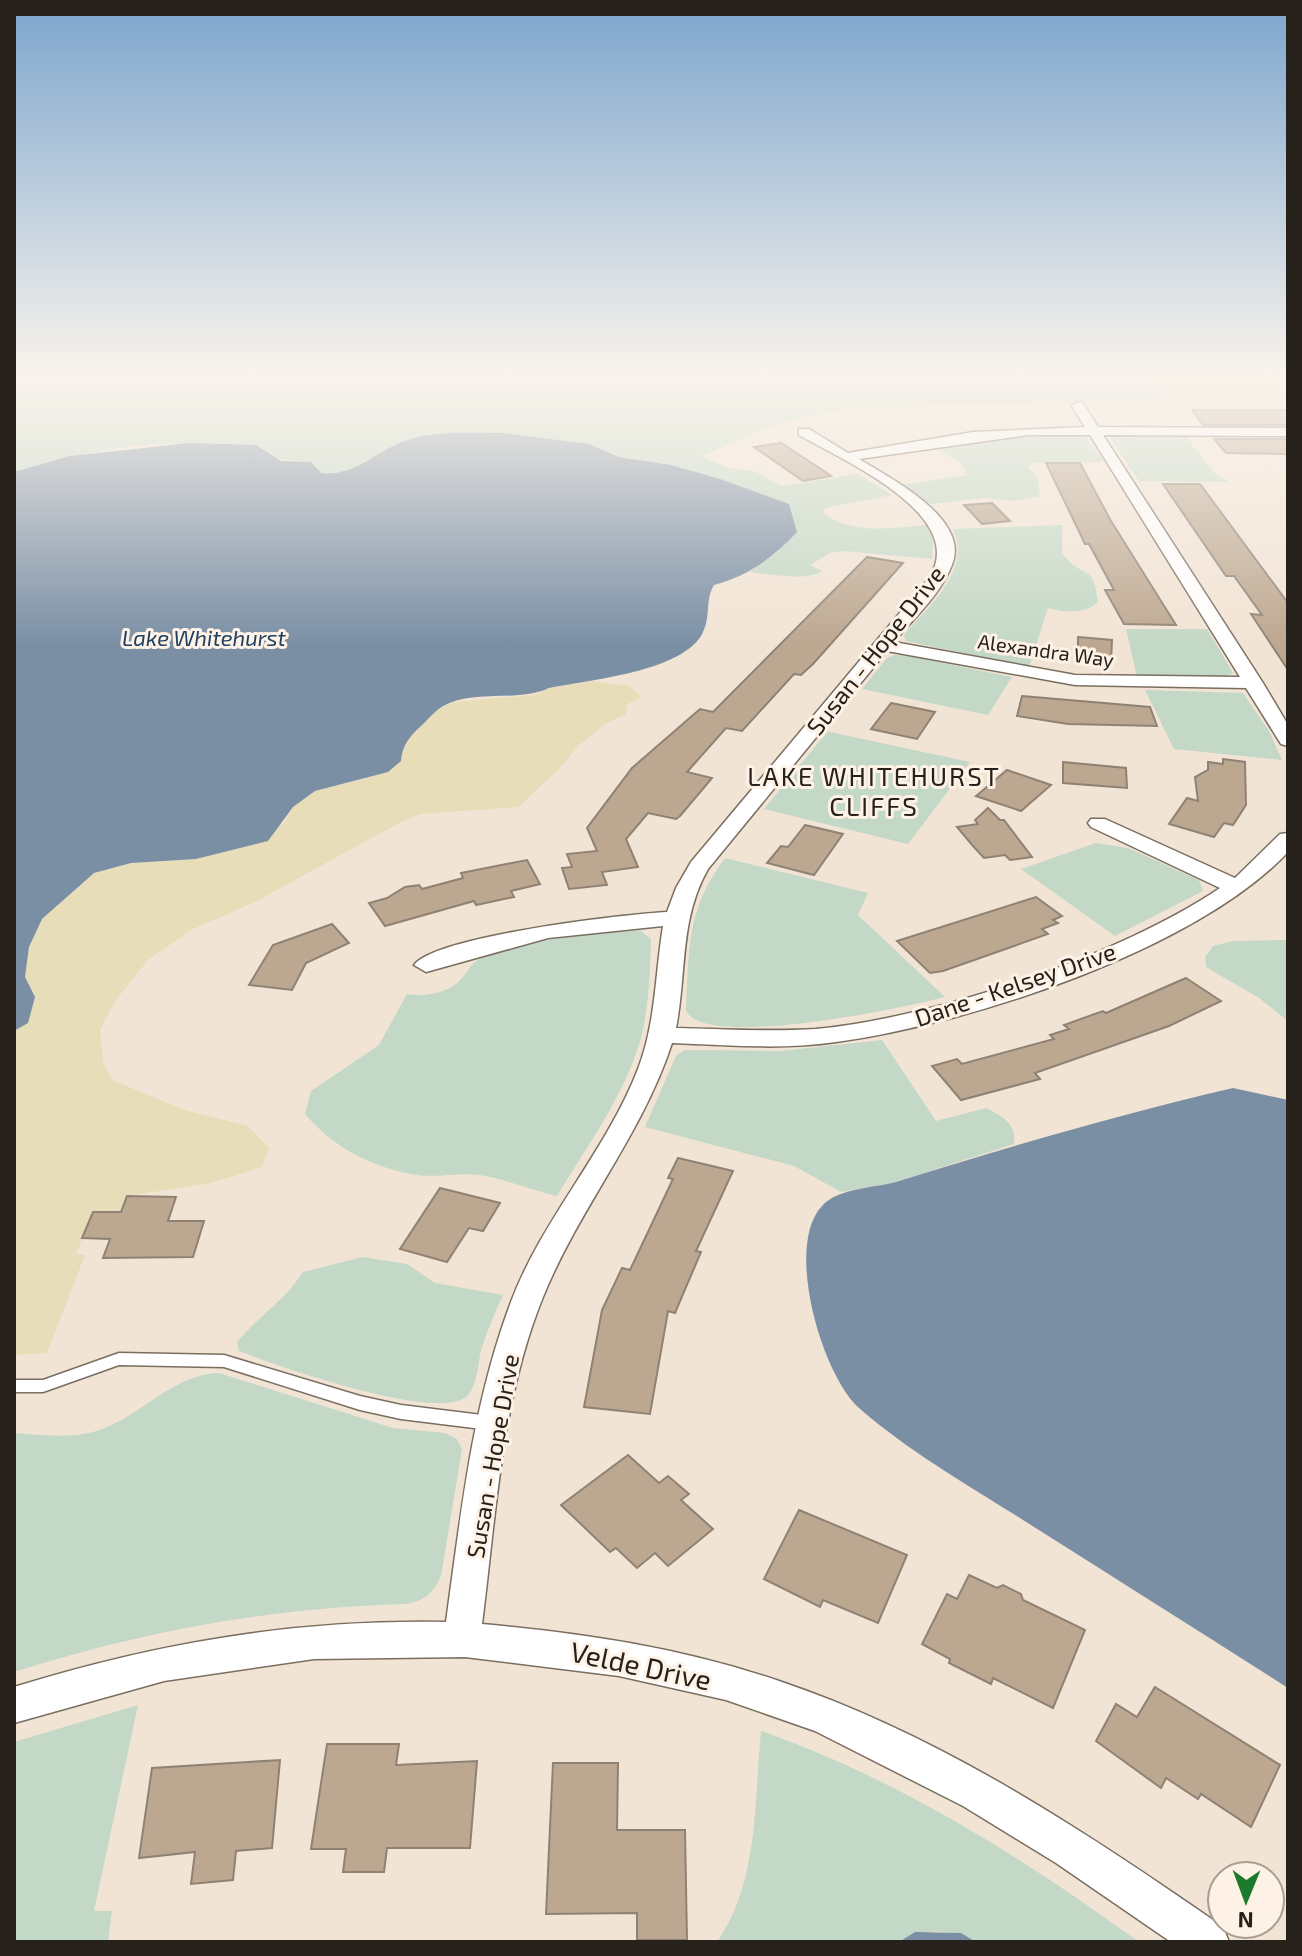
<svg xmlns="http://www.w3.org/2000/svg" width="1302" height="1956" font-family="'Exo 2',sans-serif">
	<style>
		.green { fill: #c3d8c6 }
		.sand { fill: #e7ddb8 }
		.water { fill: #7a8ea4 }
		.building { fill: #bca790; stroke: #8f8274; stroke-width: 2 }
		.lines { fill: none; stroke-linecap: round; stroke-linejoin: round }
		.service-casing { stroke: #7a6e60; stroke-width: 3 }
		.minor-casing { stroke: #7a6e60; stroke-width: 3 }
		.service { fill: #fff; fill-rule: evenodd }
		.minor { fill: #fff; fill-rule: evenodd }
		.labels { text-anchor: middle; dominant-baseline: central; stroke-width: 6; stroke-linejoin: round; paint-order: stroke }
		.far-street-label { font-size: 20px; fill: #26211b; stroke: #fdf2e5 }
		.far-water-label { font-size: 22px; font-style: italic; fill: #1f4062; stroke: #fdf2e5 }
		.street-label { font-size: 24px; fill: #26211b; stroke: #fdf2e5 }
		.neighbourhood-label { font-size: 26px; letter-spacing: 2px; fill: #26211b; stroke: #fdf2e5 }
		.near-street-label { font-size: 28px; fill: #26211b; stroke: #fdf2e5 }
	</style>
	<rect width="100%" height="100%" fill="#f2e4d5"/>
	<g class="green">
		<path d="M14,374H1137L1165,402L901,405L839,410L780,423L701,456L729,468L754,471L781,486L858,474L892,495L825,508L824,514C856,535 891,528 926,525L933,539L932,559L845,551L832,552L810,565L822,571C804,582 770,574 749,572L779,551L789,504L671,465L467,433L402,442L348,472L321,473L311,462C269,461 230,446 189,444C134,440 67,457 14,472Z"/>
		<polygon points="1084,435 1104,462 1032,463 1028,467 1038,478 1040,496 1015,501 985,498 931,504 901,485 967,475 962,464 934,447 1008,437"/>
		<polygon points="1119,435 1185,435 1215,474 1229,482 1139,481 1110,438"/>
		<path d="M1062,525V553C1084,582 1093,560 1098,602C1085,615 1064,612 1048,608L1029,667L906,641L904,635C929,605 972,571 953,529Z"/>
		<polygon points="1126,629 1207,629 1233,673 1223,677 1137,677"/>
		<polygon points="895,655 909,656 1012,677 988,715 862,689 887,658"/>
		<polygon points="1145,690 1243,693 1269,731 1282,760 1174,749"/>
		<polygon points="828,731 830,732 970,762 908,844 764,809"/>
		<polygon points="1096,843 1128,848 1199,880 1203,891 1115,936 1021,869"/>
		<path d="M725,858L868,893L858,915L945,997C908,1007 701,1051 686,1010C689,949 686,910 725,858Z"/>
		<path d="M630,930L641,931L651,939C650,972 649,1006 641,1038C625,1095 587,1146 557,1196C532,1190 505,1179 479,1175C460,1172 437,1178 417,1175C373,1168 334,1148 305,1114L311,1091L379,1045L407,994C426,997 451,993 463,977C471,967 472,961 485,957C531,940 581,933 630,930Z"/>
		<polygon points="1288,940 1288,1021 1259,998 1206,967 1205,957 1213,946 1233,941"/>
		<path d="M882,1040L936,1121L986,1108C1002,1116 1017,1124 1014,1144L893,1183L841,1192L794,1166L645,1127L676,1056L685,1050L781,1051Z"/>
		<path d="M362,1257L407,1264L435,1283L503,1295C495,1312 488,1329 482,1347C478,1360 478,1382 469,1394C446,1426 272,1364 239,1351L237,1342C258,1317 286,1299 303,1272Z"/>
		<path d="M219,1373L393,1428L445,1433L457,1439L462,1449L441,1576C433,1594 424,1601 405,1604C270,1608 142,1631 14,1672V1433C44,1435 79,1440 107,1427C145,1411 176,1374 219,1373Z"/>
		<polygon points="138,1705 94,1911 112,1911 108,1942 14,1942 14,1742"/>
		<path d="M761,1731C900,1780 1020,1856 1139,1942H978C953,1929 923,1927 899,1942H717C759,1882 754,1802 761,1731Z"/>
	</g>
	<polygon class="sand" points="593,681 628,686 641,696 627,705 626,714 604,725 578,746 558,770 518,807 420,814 399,823 255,902 191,930 148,960 115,1001 100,1030 103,1061 112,1080 185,1110 248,1126 269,1148 262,1167 211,1183 127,1196 121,1212 93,1212 76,1254 85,1255 47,1353 14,1355 14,1031 28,1022 34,997 25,977 29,947 42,919 94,873 131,863 196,859 283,824 293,807 315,791 364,779 402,751 411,735 435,711 453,702 534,695 549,688"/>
	<g class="water">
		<path d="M503,433L589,444L619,457L671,465L720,479L789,504L797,532C774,557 747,577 714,585C705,599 711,616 703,632C685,672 587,680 549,688C515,704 465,686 435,712C430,716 427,721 422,725C410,736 402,745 401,761L388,772L315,791L293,807L268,841L196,859L131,863L94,873L42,919L29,947L25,977L35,997L28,1023L14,1031V472L70,456L189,443L256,445L281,461L311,462L321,473C356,476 372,454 402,442C432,430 471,433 503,433Z"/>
		<path d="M1233,1088L1288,1100V1688C1200,1632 1112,1576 1023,1520C968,1485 908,1451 859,1408C822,1375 784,1246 822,1206C838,1188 874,1188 896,1182C1008,1147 1118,1115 1233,1088Z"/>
		<polygon points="915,1932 961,1933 976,1942 899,1942"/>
	</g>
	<g class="building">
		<polygon points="1192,410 1288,410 1288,425 1203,425"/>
		<polygon points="1214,439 1288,439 1288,454 1226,453"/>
		<polygon points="781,443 821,469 831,476 803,481 754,447"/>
		<polygon points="1046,463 1080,463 1111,521 1176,625 1124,624 1105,590 1114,590 1089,544 1085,544"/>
		<polygon points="1163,484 1200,484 1288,603 1288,670 1251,614 1262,615 1234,576 1226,576"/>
		<polygon points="992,503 1010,521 982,524 964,505"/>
		<polygon points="867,557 903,563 813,664 801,675 794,674 742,731 726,728 687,772 712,778 680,816 676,819 648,813 626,839 638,867 602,872 607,885 569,889 562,868 572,867 567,854 597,851 587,828 632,768 700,709 713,712"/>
		<polygon points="1078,637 1112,640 1111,662 1078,659"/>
		<polygon points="1022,696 1150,707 1157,726 1068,724 1017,716"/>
		<polygon points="891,703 935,712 917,739 871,729"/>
		<polygon points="1223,759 1245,762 1246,805 1233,825 1224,823 1214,837 1169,824 1187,798 1198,801 1195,777 1208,770 1208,762 1223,764"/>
		<polygon points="1063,762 1126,768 1127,788 1063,783"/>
		<polygon points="1007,770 1051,785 1021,811 976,796"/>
		<polygon points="988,808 1000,820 1004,820 1032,857 1010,860 1005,855 984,858 973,846 957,827 978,824 975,820"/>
		<polygon points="805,825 843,834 814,875 767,863 781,846 788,847"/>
		<polygon points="527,860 540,884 511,891 514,897 476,905 474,901 385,926 369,903 387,898 405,887 419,885 422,889 463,878 461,873"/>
		<polygon points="1036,897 1062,916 1053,920 1058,923 1042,929 1048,934 943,971 930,973 897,941"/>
		<polygon points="332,924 349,943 306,963 292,990 249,985 273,945"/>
		<polygon points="1186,978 1221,1001 1169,1026 1035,1073 1040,1079 961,1100 932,1066 957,1059 962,1064 1054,1039 1050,1035 1069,1029 1064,1025 1103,1011 1106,1013"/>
		<polygon points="678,1158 733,1171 696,1251 701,1252 675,1313 668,1311 650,1414 584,1407 602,1310 622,1268 630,1270 673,1179 668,1178"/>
		<polygon points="440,1188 500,1203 483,1231 469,1228 447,1262 400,1249"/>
		<polygon points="127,1196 176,1197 168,1221 204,1221 193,1257 103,1258 110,1239 82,1238 93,1212 121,1212"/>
		<polygon points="628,1455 659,1483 668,1476 689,1494 681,1500 713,1529 668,1566 655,1553 637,1568 616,1548 610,1552 561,1505"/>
		<polygon points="799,1510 907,1555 878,1623 823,1600 820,1607 764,1579"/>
		<polygon points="969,1575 997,1588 1003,1585 1021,1594 1023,1600 1085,1630 1053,1708 993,1678 991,1684 949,1663 950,1659 922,1644 947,1594 957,1599"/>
		<polygon points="1155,1687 1280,1765 1251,1827 1201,1794 1198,1799 1166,1778 1161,1788 1096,1741 1116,1704 1137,1717"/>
		<polygon points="327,1744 399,1744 396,1765 477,1761 470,1848 387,1848 384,1872 343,1872 346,1849 311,1849"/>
		<polygon points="280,1760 272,1848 236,1851 233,1880 191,1884 195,1852 139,1858 152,1768"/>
		<polygon points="553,1763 618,1763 617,1830 685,1830 687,1940 637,1940 637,1913 546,1914"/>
	</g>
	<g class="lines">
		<g class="service-casing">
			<polygon id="service" points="119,1353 224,1355 360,1396 401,1405 490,1416 496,1418 498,1423 496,1428 490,1430 401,1419 360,1410 224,1367 119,1365 43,1392 14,1392 14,1380 43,1380"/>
		</g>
		<g class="minor-casing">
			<path id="minor" d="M1078,402L1083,403L1098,427L1288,428V436L1103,435L1263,683L1288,725V746L1281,744L1246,688L1075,685L887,651L708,869C679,920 687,973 676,1028C723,1029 769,1032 816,1029C935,1018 1121,955 1220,888L1091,827L1088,823L1091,819H1105L1235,878L1280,834L1288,833V852C1196,950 969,1024 836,1042C782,1050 727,1045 672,1043C642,1135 579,1208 543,1297C501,1400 496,1515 482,1624C583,1633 683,1648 779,1681C940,1735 1085,1831 1223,1927L1229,1942H1171L1056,1863L963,1806L815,1731L726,1700L619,1676L465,1657L314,1659L164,1681L14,1723V1687C156,1643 296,1619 446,1622C461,1514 472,1405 511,1302C542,1219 606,1152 638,1069C656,1022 655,975 663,926L548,938L426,972L414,965C435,936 626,914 667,912L676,888L691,862L929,578C970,515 842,460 799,435V429H809L848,453L973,432L1085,427L1072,406ZM1028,435H1090L1240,677L1075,675L894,642C914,618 943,592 953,562C968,517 888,477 859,459Z"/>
		</g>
		<use href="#service" class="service"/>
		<use href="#minor" class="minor"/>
	</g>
	<linearGradient id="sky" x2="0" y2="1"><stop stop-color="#7ca5cd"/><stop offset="0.58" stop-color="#f9f3ec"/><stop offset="1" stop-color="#f9f3ec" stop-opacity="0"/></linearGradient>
	<rect width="1302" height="647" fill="url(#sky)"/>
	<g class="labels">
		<g class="far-street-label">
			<text transform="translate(1046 650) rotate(8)">Alexandra Way</text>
		</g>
		<g class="far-water-label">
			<text x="204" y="637">Lake Whitehurst</text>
		</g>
		<g class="street-label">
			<text transform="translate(875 650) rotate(-52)">Susan - Hope Drive</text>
			<text transform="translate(1015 984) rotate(-19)">Dane - Kelsey Drive</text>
			<text transform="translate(492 1456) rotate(-80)">Susan - Hope Drive</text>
		</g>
		<g class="neighbourhood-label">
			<text x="874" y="775">LAKE WHITEHURST<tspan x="874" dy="30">CLIFFS</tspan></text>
		</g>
		<g class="near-street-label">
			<text transform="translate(641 1665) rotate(12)">Velde Drive</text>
		</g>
	</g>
	<rect width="1302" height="1956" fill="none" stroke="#26211b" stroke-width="32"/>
	<g transform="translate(1246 1900) rotate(181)"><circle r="38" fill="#fdf2e5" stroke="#a79e94" stroke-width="2"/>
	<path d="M0-6L14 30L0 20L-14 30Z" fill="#1b7a2b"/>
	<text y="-12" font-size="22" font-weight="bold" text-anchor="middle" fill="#26211b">N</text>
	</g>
</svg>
